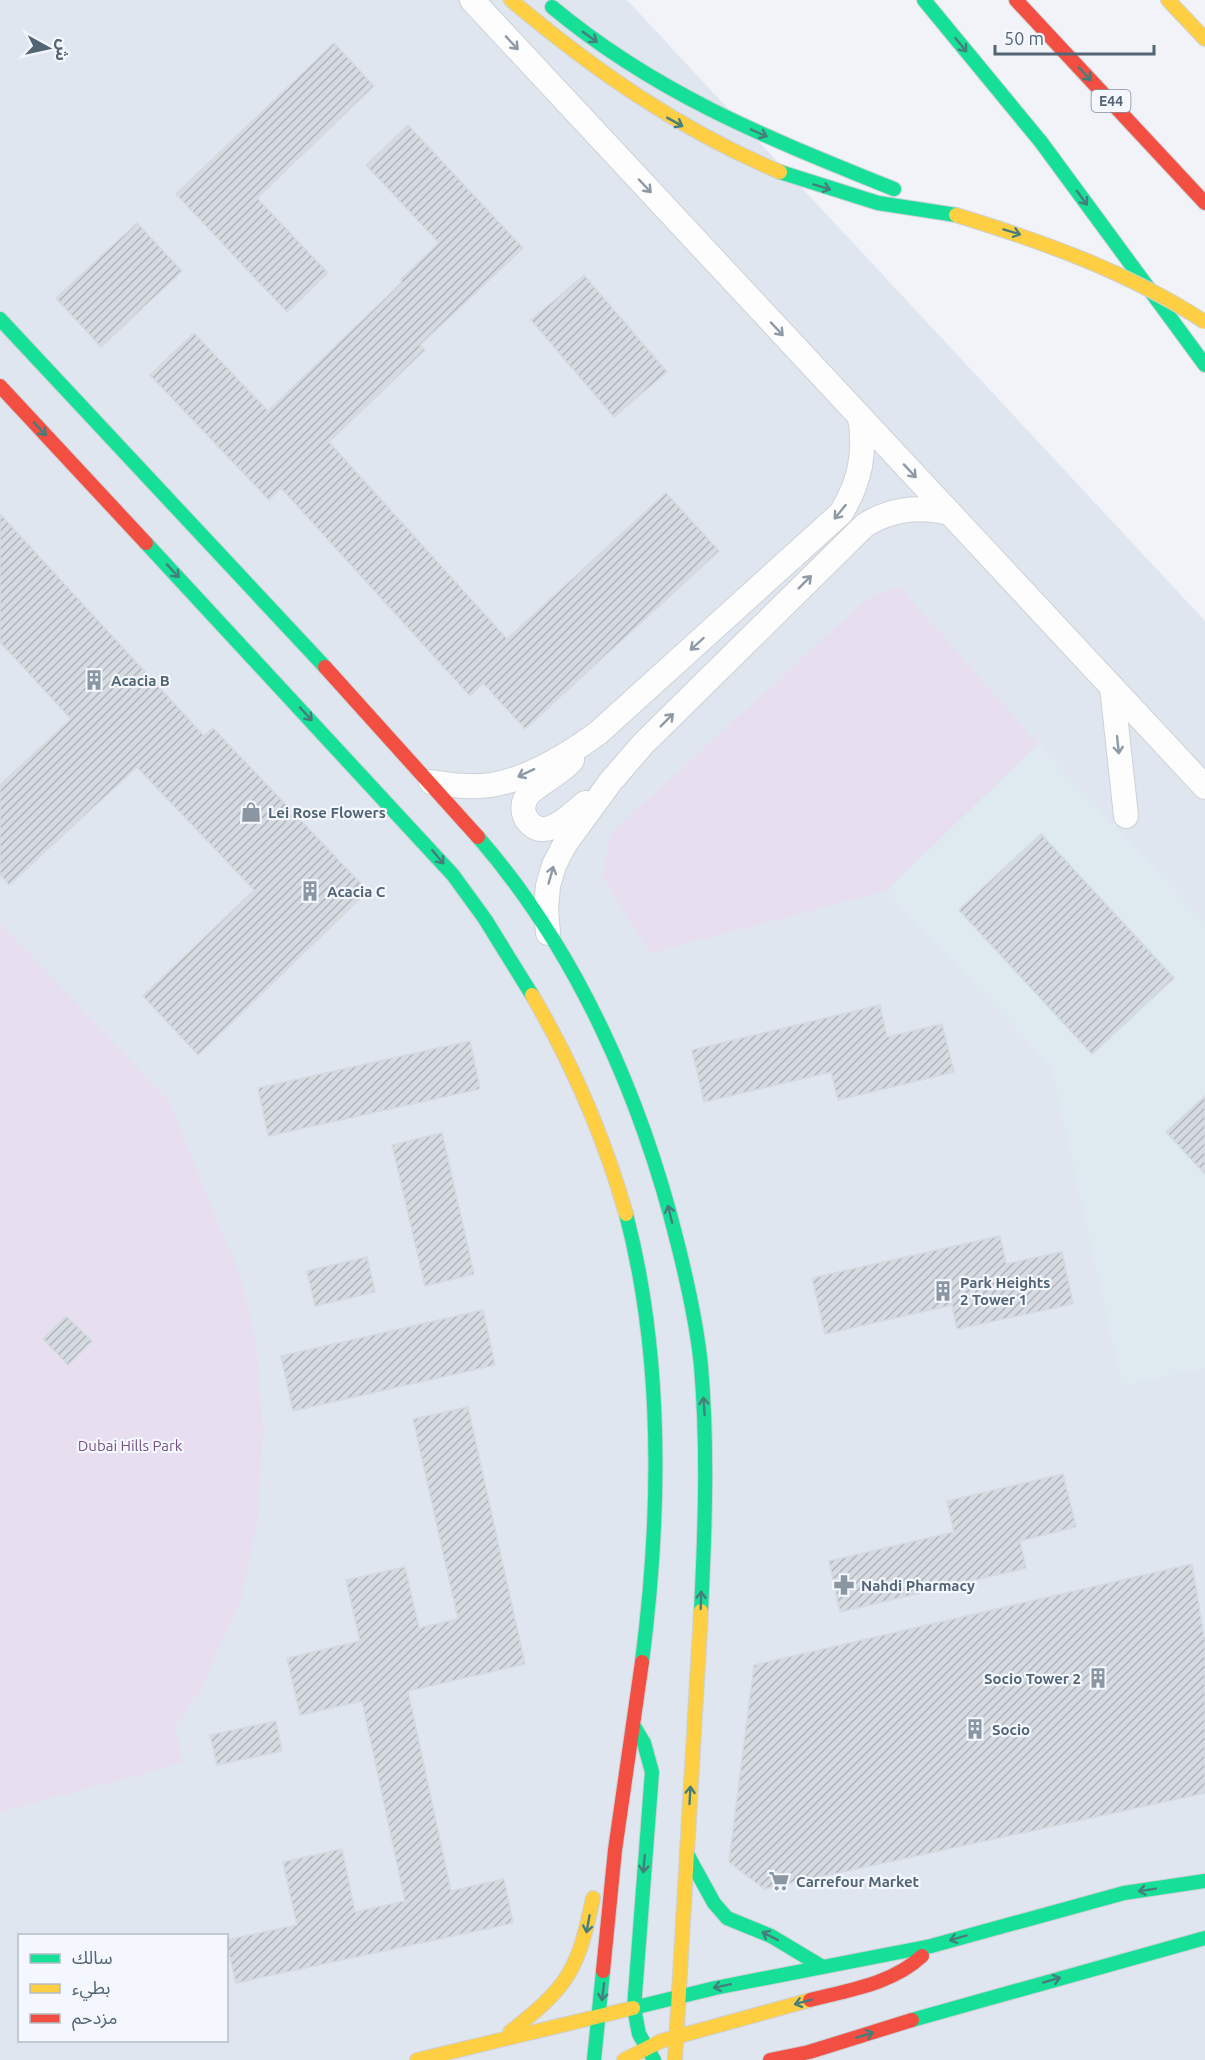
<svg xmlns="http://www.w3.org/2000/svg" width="1205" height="2060" font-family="Ubuntu,'Noto Sans Arabic',sans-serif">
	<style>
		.residential { fill: #e0e6f0; fill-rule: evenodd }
		.commercial { fill: #dee9f0 }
		.green { fill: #e7deef }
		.building { fill: url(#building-hatch); stroke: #d4dae0; stroke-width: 1.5 }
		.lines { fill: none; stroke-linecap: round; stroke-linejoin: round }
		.street-casing { stroke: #cdd1d7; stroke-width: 26 }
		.fast-casing { stroke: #ccd1d6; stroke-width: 16 }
		.slow-casing { stroke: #ccd1d6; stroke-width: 16 }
		.jam-casing { stroke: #ccd1d6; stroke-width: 16 }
		.street { stroke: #fdfdfe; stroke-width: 24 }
		.fast { stroke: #16e098; stroke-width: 14 }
		.slow { stroke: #ffcf43; stroke-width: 14 }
		.jam { stroke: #f24e42; stroke-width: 14 }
		.slow-bridge-casing { stroke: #cad0d6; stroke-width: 16; stroke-linecap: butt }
		.slow-bridge { stroke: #ffcf43; stroke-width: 14 }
		.oneway { stroke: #467e7c }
		.oneway2 { stroke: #8e9aa5 }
		.labels { text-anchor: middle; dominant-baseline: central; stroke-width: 4.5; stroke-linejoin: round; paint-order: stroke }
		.shield { fill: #f4f7fe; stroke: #83919e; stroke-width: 1.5 }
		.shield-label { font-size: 14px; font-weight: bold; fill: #526575 }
		.poi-label { font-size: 15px; font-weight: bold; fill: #526575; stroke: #f4f7fe; text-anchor: start }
		.park-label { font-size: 15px; fill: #795284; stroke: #f4f7fe }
	</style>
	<defs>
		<pattern id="building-hatch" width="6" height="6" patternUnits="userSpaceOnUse" patternTransform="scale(1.5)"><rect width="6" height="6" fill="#d6dbe2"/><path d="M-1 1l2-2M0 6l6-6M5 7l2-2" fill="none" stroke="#b0b5bc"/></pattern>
	</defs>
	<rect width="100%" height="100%" fill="#f1f3f8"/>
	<path class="residential" d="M0,0H627L1205,621V2060H0ZM20,1936H226V2040H20Z"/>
	<polygon class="commercial" points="1038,744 1205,922 1205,1368 1141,1382 1122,1385 1051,1066 886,891"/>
	<g class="green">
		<polygon points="899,586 1038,744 886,891 650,953 602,876 611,833 869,597"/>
		<polygon points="0,923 169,1101 241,1278 256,1342 263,1430 258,1519 241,1599 201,1689 175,1727 183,1763 0,1812"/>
	</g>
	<g class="building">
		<polygon points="334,43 374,86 257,198 328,273 287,312 176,194"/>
		<polygon points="408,125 523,248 420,345 425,350 329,442 507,639 666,493 719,551 525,729 483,683 470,696 281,488 269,500 150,375 194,333 268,411 402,282 400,280 439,243 366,165"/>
		<polygon points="137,223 182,271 101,347 56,298"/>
		<polygon points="584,275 667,372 614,417 531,320"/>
		<polygon points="0,514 204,736 213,728 368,891 198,1055 143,996 254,890 137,767 9,885 0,874 0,785 71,719 0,642"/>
		<polygon points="1041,834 1174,978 1092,1054 959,910"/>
		<polygon points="880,1005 887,1037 942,1024 954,1072 838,1100 831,1072 704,1102 692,1050"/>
		<polygon points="470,1041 480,1089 268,1136 258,1088"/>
		<polygon points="1205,1096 1205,1174 1166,1132"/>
		<polygon points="442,1133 474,1274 425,1286 392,1145"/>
		<polygon points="1000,1236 1006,1264 1062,1252 1073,1304 957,1329 952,1305 825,1334 812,1278"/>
		<polygon points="367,1257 375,1292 315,1306 307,1271"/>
		<polygon points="483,1310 495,1365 293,1411 281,1356"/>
		<polygon points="66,1316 92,1341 68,1365 43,1339"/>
		<polygon points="468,1407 525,1664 408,1691 451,1891 504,1879 513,1923 236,1983 226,1940 297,1925 283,1862 342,1849 355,1912 405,1901 362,1701 300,1715 287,1658 360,1641 346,1580 405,1567 419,1628 458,1619 413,1419"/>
		<polygon points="1063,1474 1076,1527 1020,1541 1026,1568 840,1612 829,1561 954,1532 947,1501"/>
		<polygon points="1192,1564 1205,1643 1205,1793 764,1889 729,1862 754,1665"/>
		<polygon points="276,1721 282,1751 217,1765 210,1735"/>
	</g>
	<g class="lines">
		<g class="street-casing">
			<g id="street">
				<polyline points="472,0 1205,787"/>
				<polyline points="1112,687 1126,816"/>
				<path d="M572,760C561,774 531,787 526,798C522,805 523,814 527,820C545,844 570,815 585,803"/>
				<path d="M431,782C451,785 471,788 491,785C528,779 568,755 598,733L841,513C860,482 866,453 860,417"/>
				<path d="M548,933L546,909L548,886L554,865L565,844L611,781L643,744L865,525C893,508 919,506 950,513"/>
			</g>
		</g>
		<g class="fast-casing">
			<g id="fast">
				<polyline points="924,0 1041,142 1205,365"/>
				<path d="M552,7C658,95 768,138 894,189"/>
				<polyline points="780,172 878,203 956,215"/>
				<polyline points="0,319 325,667"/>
				<polyline points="146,543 453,875 485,919 532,995"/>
				<path d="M478,837C578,952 642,1099 678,1245C688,1285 697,1325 701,1366C708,1447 705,1530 701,1611"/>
				<path d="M626,1214C664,1359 661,1514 642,1662"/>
				<polyline points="635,1728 644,1743 652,1772 634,2008 639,2034 654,2060"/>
				<polyline points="687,1854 714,1903 727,1918 771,1936 821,1966"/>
				<polyline points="633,2008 715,1988 931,1946 1124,1893 1205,1881"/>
				<polyline points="912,2020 1205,1938"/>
				<polyline points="594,2060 603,1971"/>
			</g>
		</g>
		<g class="slow-casing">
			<g id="slow">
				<path d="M511,0C594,70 680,130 780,172"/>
				<polyline points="1168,0 1205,39"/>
				<path d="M532,995C572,1063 604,1137 626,1214"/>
				<path d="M510,2032C569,1986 578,1970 593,1898"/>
				<polyline points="417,2060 633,2008"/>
				<polyline points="624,2060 661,2041 810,2000"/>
				<polyline points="675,2060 701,1611"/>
			</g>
		</g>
		<g class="jam-casing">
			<g id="jam">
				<polyline points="1016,0 1205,203"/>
				<polyline points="0,386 146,543"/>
				<polyline points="325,667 478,837"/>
				<polyline points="603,1971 615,1850 642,1662"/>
				<path d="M810,2000C849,1990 892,1984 922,1956"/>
				<polyline points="770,2060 809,2052 912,2020"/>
			</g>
		</g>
		<use href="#street" class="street"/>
		<use href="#fast" class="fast"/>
		<use href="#slow" class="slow"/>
		<use href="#jam" class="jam"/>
		<g class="slow-bridge-casing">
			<path id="slow-bridge" d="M956,215C1044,242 1128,272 1205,322"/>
		</g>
		<use href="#slow-bridge" class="slow-bridge"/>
	</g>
	<defs><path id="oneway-shaft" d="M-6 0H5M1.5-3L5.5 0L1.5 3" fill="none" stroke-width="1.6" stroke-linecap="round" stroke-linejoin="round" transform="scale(1.5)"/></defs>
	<g class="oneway">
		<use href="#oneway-shaft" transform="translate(590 37) rotate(35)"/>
		<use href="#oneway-shaft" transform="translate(961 45) rotate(51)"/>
		<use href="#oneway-shaft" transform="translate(1085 74) rotate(47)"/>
		<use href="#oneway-shaft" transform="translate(675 122) rotate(29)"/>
		<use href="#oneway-shaft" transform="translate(759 133) rotate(24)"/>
		<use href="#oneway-shaft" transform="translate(822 187) rotate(17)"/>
		<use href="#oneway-shaft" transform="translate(1082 198) rotate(54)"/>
		<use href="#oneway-shaft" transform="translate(1012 232) rotate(17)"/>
		<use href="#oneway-shaft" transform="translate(40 429) rotate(47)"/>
		<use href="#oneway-shaft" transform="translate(173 571) rotate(47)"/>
		<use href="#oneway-shaft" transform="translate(306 714) rotate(47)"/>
		<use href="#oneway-shaft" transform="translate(438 857) rotate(50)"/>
		<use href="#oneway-shaft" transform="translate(670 1214) rotate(-104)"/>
		<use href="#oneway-shaft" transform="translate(704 1406) rotate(-94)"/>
		<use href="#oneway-shaft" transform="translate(701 1600) rotate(-88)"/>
		<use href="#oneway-shaft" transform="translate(690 1795) rotate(-87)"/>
		<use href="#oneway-shaft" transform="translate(644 1864) rotate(95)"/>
		<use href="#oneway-shaft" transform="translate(1147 1890) rotate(171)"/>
		<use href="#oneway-shaft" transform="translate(588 1924) rotate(100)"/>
		<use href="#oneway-shaft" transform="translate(770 1936) rotate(-153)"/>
		<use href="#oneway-shaft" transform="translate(958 1938) rotate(163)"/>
		<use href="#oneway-shaft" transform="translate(1052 1980) rotate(-16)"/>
		<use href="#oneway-shaft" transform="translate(722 1986) rotate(168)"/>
		<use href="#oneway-shaft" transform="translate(603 1992) rotate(97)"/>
		<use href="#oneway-shaft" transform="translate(803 2002) rotate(165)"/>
		<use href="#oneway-shaft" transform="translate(865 2035) rotate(-17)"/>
	</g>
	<g class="oneway2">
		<use href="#oneway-shaft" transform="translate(512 43) rotate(47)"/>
		<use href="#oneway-shaft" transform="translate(645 186) rotate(47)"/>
		<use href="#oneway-shaft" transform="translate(777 329) rotate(47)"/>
		<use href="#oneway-shaft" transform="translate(910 471) rotate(47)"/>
		<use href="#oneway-shaft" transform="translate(840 512) rotate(129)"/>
		<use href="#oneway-shaft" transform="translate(805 582) rotate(-45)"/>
		<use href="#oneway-shaft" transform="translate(697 644) rotate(138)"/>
		<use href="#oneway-shaft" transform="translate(667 720) rotate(-45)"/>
		<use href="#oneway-shaft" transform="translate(1118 745) rotate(84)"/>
		<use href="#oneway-shaft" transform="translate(526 773) rotate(155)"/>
		<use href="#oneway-shaft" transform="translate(551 875) rotate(-74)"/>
	</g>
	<defs>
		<g id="building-bare" transform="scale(1.62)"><path d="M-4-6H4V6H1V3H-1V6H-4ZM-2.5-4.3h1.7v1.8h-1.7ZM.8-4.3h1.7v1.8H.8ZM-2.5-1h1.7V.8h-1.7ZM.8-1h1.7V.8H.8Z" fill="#8a97a3" stroke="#f4f7fe" stroke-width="2.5" paint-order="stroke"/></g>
		<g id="shop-bare" transform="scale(1.62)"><path d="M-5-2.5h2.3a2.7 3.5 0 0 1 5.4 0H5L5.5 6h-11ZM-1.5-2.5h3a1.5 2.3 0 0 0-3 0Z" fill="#8a97a3" stroke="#f4f7fe" stroke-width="2.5" paint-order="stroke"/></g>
		<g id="pharmacy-bare" transform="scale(1.62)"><path d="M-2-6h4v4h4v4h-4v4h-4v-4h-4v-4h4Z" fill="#8a97a3" stroke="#f4f7fe" stroke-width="2.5" paint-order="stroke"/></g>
		<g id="supermarket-bare" transform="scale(1.62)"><path d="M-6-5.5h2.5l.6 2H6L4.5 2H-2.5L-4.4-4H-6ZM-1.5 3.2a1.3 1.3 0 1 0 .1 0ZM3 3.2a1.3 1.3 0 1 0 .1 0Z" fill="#8a97a3" stroke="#f4f7fe" stroke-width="2.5" paint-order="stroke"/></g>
	</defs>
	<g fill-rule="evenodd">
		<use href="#building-bare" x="94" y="680"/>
		<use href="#shop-bare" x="251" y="812"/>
		<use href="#building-bare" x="310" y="891"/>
		<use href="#building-bare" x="943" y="1291"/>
		<use href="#pharmacy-bare" x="844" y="1585"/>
		<use href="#building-bare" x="1098" y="1678"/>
		<use href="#building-bare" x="975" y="1729"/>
		<use href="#supermarket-bare" x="779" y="1881"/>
	</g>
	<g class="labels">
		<rect class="shield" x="1091.5" y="90" width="39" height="22" rx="4.5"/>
		<g class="shield-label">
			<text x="1111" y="101">E44</text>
		</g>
		<g class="poi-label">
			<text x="111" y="680">Acacia B</text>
			<text x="268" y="812">Lei Rose Flowers</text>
			<text x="327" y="891">Acacia C</text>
			<text x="960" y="1282">Park Heights<tspan x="960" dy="17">2 Tower 1</tspan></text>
			<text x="861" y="1585">Nahdi Pharmacy</text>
			<text x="1081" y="1678" text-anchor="end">Socio Tower 2</text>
			<text x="992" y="1729">Socio</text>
			<text x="796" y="1881">Carrefour Market</text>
		</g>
		<g class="park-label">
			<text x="130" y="1445">Dubai Hills Park</text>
		</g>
	</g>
	<rect x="18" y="1934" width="210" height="108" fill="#f4f7fe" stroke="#b3bdc7" stroke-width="1.5"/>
	<rect x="30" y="1954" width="30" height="9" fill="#16e098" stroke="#b3bdc7" stroke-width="1.5"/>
	<text x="72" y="1964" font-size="18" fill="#526575">سالك</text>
	<rect x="30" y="1984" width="30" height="9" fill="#ffcf43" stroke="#b3bdc7" stroke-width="1.5"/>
	<text x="72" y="1994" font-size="18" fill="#526575">بطيء</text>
	<rect x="30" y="2014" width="30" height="9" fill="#f24e42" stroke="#b3bdc7" stroke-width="1.5"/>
	<text x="72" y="2024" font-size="18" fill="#526575">مزدحم</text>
	<g transform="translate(48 48) rotate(98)" stroke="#f4f7fe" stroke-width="4.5" paint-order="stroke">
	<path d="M0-4.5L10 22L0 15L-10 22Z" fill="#526575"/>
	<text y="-9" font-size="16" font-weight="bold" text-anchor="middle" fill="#526575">ش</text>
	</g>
	<path d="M995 45v9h159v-9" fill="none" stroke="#526575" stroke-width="3"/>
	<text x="1004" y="45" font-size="18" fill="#526575" stroke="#f4f7fe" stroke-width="4.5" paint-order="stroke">50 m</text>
</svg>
